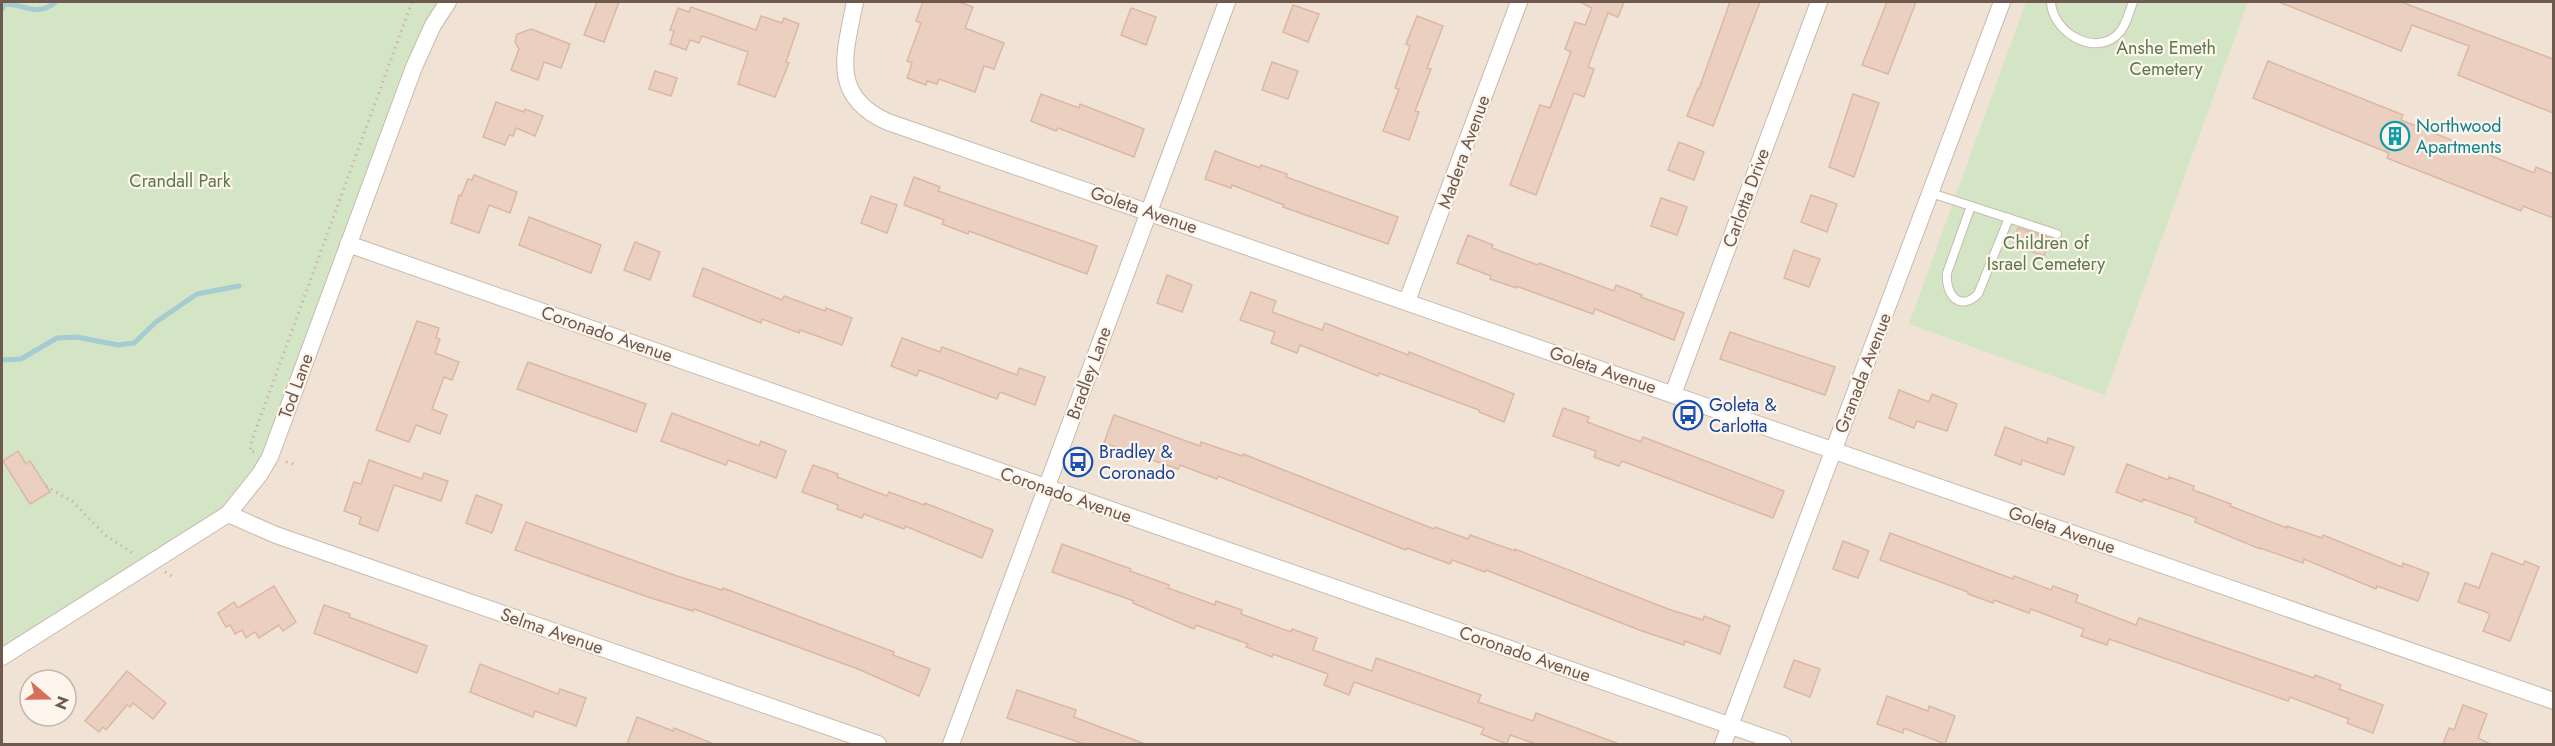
<svg xmlns="http://www.w3.org/2000/svg" width="2555" height="746" font-family="Jost,sans-serif">
	<style>
		.residential { fill: #f0e3d5; fill-rule: evenodd }
		.green { fill: #d4e5c6 }
		.lines { fill: none; stroke-linecap: round; stroke-linejoin: round }
		.stream { stroke: #a4ccd1; stroke-width: 5 }
		.building { fill: #ebd0c1; stroke: #dcb7a3; stroke-width: 1.5 }
		.lane-casing { stroke: #c9b9ad; stroke-width: 10 }
		.street-casing { stroke: #c9b9ad; stroke-width: 18 }
		.path { stroke: #d0b4a4; stroke-width: 3; stroke-dasharray: 1.5 4.5; stroke-linecap: butt }
		.lane { stroke: #fff; stroke-width: 8 }
		.street { stroke: #fff; stroke-width: 16 }
		.labels { text-anchor: middle; dominant-baseline: central; stroke-width: 4.5; stroke-linejoin: round; paint-order: stroke }
		.park-label { font-size: 18px; fill: #5a7a4b; stroke: #fdf5ec }
		.culture-label { font-size: 18px; fill: #0d838f; stroke: #fdf5ec; text-anchor: start }
		.street-label { font-size: 18px; fill: #6f594e; stroke: #fdf5ec }
		.transit-label { font-size: 18px; fill: #164399; stroke: #fdf5ec; text-anchor: start }
	</style>
	<rect width="100%" height="100%" fill="#f9f1e6"/>
	<path class="residential" d="M448,2H2553V744H2V657ZM30,680H66V716H30Z"/>
	<g class="green">
		<polygon points="2,2 448,2 270,457 228,514 2,657"/>
		<polygon points="2026,2 2248,2 2105,395 1909,324"/>
	</g>
	<g class="lines">
		<g class="stream">
			<path d="M2,9L4,4C27,4 35,18 56,2"/>
			<polyline points="2,360 21,359 57,338 77,337 118,345 134,343 156,322 197,294 239,286"/>
		</g>
	</g>
	<g class="building">
		<polygon points="597,2 619,2 604,42 584,35"/>
		<polygon points="923,2 959,2 973,7 965,28 1004,43 994,69 984,66 975,92 939,79 937,84 927,81 926,85 907,78 912,63 907,61 921,23 916,21"/>
		<polygon points="1580,2 1624,2 1618,17 1608,13 1588,67 1594,69 1584,97 1574,93 1536,195 1510,185 1540,105 1550,108 1571,52 1565,49 1575,22 1585,25 1592,8"/>
		<polygon points="1730,2 1760,2 1713,126 1687,116 1698,88 1699,89"/>
		<polygon points="1887,2 1916,2 1888,74 1862,65"/>
		<polygon points="2279,2 2401,2 2553,59 2553,113 2458,75 2469,46 2412,25 2401,51"/>
		<polygon points="1293,5 1319,14 1308,42 1283,32"/>
		<polygon points="691,7 756,30 761,16 782,23 784,18 799,24 786,62 789,63 775,97 738,84 748,52 702,36 699,43 690,40 686,50 670,44 674,31 670,30 678,8 689,12"/>
		<polygon points="1131,8 1156,17 1146,45 1121,35"/>
		<polygon points="1417,16 1443,26 1427,68 1431,69 1415,111 1419,112 1409,140 1383,131 1399,89 1395,88 1410,46 1406,44"/>
		<polygon points="531,29 570,44 561,68 544,62 538,80 511,70 519,49 515,42 517,34"/>
		<polygon points="2268,61 2403,115 2401,120 2534,173 2536,167 2553,174 2553,218 2523,206 2521,211 2387,158 2389,153 2253,98"/>
		<polygon points="1272,62 1298,71 1288,99 1262,90"/>
		<polygon points="655,71 677,78 671,96 649,89"/>
		<polygon points="1041,94 1079,108 1080,104 1144,129 1134,157 1058,128 1056,131 1031,121"/>
		<polygon points="1853,94 1879,103 1854,177 1829,167"/>
		<polygon points="496,102 524,112 525,109 543,116 535,136 516,128 513,136 509,135 505,145 483,137"/>
		<polygon points="1679,142 1704,152 1694,180 1668,170"/>
		<polygon points="1215,151 1260,168 1261,165 1287,174 1286,177 1398,217 1388,244 1283,207 1284,205 1232,185 1231,188 1205,179"/>
		<polygon points="474,175 517,192 510,213 489,205 479,233 451,223 459,195 461,196 468,179 472,180"/>
		<polygon points="914,177 940,187 938,191 1097,246 1087,274 969,231 968,234 942,224 944,220 904,205"/>
		<polygon points="1811,195 1837,204 1827,232 1801,222"/>
		<polygon points="871,196 897,205 887,233 861,223"/>
		<polygon points="1661,198 1687,207 1677,235 1651,226"/>
		<polygon points="529,217 601,245 591,273 519,245"/>
		<polygon points="2018,228 2050,238 2044,256 2013,245"/>
		<polygon points="1468,235 1493,245 1492,248 1538,265 1539,263 1614,291 1616,285 1642,295 1641,297 1684,313 1674,340 1595,309 1593,314 1516,286 1516,288 1490,279 1491,276 1457,263"/>
		<polygon points="635,242 660,252 650,280 624,270"/>
		<polygon points="1794,250 1820,259 1809,287 1784,278"/>
		<polygon points="703,268 782,300 784,296 825,311 826,308 852,318 842,345 800,330 799,333 762,319 761,323 693,296"/>
		<polygon points="1167,275 1192,285 1182,312 1157,303"/>
		<polygon points="1251,292 1276,301 1272,312 1322,330 1325,323 1408,355 1409,352 1514,394 1504,422 1479,412 1479,410 1379,373 1378,376 1300,345 1297,353 1271,343 1275,332 1240,320"/>
		<polygon points="417,321 439,328 436,338 440,339 435,353 459,362 452,380 444,377 432,409 447,415 440,434 416,425 409,442 376,430"/>
		<polygon points="1730,332 1835,367 1825,395 1720,359"/>
		<polygon points="902,338 940,352 942,347 1017,375 1019,368 1045,377 1035,405 1000,392 997,399 919,370 917,376 891,366"/>
		<polygon points="528,362 646,404 636,432 517,389"/>
		<polygon points="1899,390 1929,402 1932,394 1957,404 1947,431 1917,421 1914,428 1889,418"/>
		<polygon points="1563,408 1589,417 1587,422 1641,442 1643,437 1784,491 1773,518 1622,461 1619,466 1594,457 1596,451 1553,436"/>
		<polygon points="672,413 759,446 761,441 786,451 776,478 728,460 726,465 661,441"/>
		<polygon points="1114,415 1200,446 1201,442 1242,456 1243,454 1434,529 1435,527 1468,539 1470,535 1515,551 1515,549 1668,609 1703,620 1704,616 1730,626 1720,654 1685,641 1684,645 1642,631 1486,570 1485,572 1452,560 1450,564 1407,548 1406,550 1218,476 1217,479 1180,465 1178,469 1104,443"/>
		<polygon points="2005,427 2047,443 2048,438 2074,447 2064,475 2022,460 2021,465 1995,455"/>
		<polygon points="18,451 26,464 30,461 50,492 30,504 3,461"/>
		<polygon points="369,460 422,479 424,473 448,481 441,501 394,485 378,531 359,524 361,517 344,511 354,482 361,484"/>
		<polygon points="2127,464 2168,480 2169,477 2194,486 2193,490 2231,504 2230,506 2287,528 2287,526 2322,538 2323,535 2402,567 2403,563 2429,573 2418,601 2377,586 2376,589 2304,559 2303,563 2260,548 2260,549 2195,522 2196,518 2143,499 2142,502 2116,492"/>
		<polygon points="813,465 838,474 837,477 887,496 889,492 924,505 925,503 993,530 982,558 905,526 904,529 864,514 862,518 837,509 838,505 802,492"/>
		<polygon points="476,495 502,505 492,533 466,523"/>
		<polygon points="526,522 677,576 722,590 723,588 894,652 893,655 930,669 919,696 858,669 694,609 693,611 651,598 515,550"/>
		<polygon points="1890,533 2013,579 2014,576 2051,590 2053,586 2078,595 2076,602 2136,625 2139,618 2314,678 2315,675 2341,685 2339,689 2383,705 2373,733 2347,723 2349,719 2290,697 2288,701 2109,639 2107,645 2081,636 2084,629 2031,609 2029,613 1994,600 1993,603 1968,594 1968,592 1880,560"/>
		<polygon points="1843,541 1869,551 1858,578 1833,569"/>
		<polygon points="1062,544 1131,569 1130,571 1169,585 1168,588 1215,605 1216,601 1242,610 1241,614 1291,632 1292,629 1317,638 1313,650 1372,671 1376,658 1481,695 1478,702 1533,721 1536,713 1619,744 1536,744 1510,735 1507,744 1481,734 1484,728 1354,682 1349,695 1324,685 1328,674 1273,654 1272,657 1246,647 1248,644 1196,625 1194,629 1133,603 1134,601 1052,572"/>
		<polygon points="2492,553 2523,565 2525,561 2539,567 2510,641 2483,631 2490,615 2486,612 2458,602 2465,583 2479,588"/>
		<polygon points="274,586 296,622 283,631 279,625 259,638 255,632 246,638 242,630 235,634 230,625 226,627 218,613 234,602 238,608"/>
		<polygon points="324,605 350,614 349,617 427,646 417,673 314,633"/>
		<polygon points="1794,660 1820,669 1810,697 1784,687"/>
		<polygon points="480,664 558,694 560,689 586,698 576,726 535,711 533,717 470,692"/>
		<polygon points="127,671 166,703 153,719 133,703 130,707 127,705 106,730 103,727 99,732 85,721"/>
		<polygon points="1017,690 1076,710 1074,717 1145,744 1084,744 1007,718"/>
		<polygon points="1887,696 1928,711 1929,706 1955,716 1945,744 1904,728 1903,733 1877,724"/>
		<polygon points="2463,705 2487,714 2478,738 2490,744 2443,744 2449,728 2454,730"/>
		<polygon points="637,717 673,731 674,728 714,744 627,744"/>
	</g>
	<g class="lines">
		<g class="lane-casing">
			<g id="lane">
				<path d="M2051,2C2052,31 2093,57 2117,35C2126,27 2129,12 2133,2"/>
				<polyline points="1931,193 2057,234"/>
				<path d="M1971,206L1947,273C1945,295 1960,312 1978,294L2009,218"/>
			</g>
		</g>
		<g class="street-casing">
			<g id="street">
				<path d="M855,2C845,53 829,96 888,122L2554,701"/>
				<polyline points="348,244 1783,744"/>
				<polyline points="1407,301 1519,2"/>
				<polyline points="1673,394 1819,2"/>
				<polyline points="228,514 276,535 878,744"/>
				<polyline points="2,657 228,514 260,474 270,457 414,67 433,25 448,2"/>
				<polyline points="951,744 1227,2"/>
				<polyline points="1723,744 2002,2"/>
			</g>
		</g>
		<g class="path">
			<polyline points="254,452 250,451 252,440 412,2"/>
			<polyline points="286,462 297,465"/>
			<polyline points="46,486 73,502 105,535 134,554"/>
			<polyline points="165,572 175,578"/>
		</g>
		<use href="#lane" class="lane"/>
		<use href="#street" class="street"/>
	</g>
	<defs>
		<g id="building-ring" transform="scale(1.5)"><circle r="9.5" fill="#fdf5ec" stroke="#0f9aa8" stroke-width="1.5"/><path d="M-4-6H4V6H1V3H-1V6H-4ZM-2.5-4.3h1.7v1.8h-1.7ZM.8-4.3h1.7v1.8H.8ZM-2.5-1h1.7V.8h-1.7ZM.8-1h1.7V.8H.8Z" fill="#0f9aa8"/></g>
		<g id="bus-ring" transform="scale(1.5)"><circle r="9.5" fill="#fdf5ec" stroke="#1a4fb4" stroke-width="1.5"/><path d="M-5-6H5V4H4V6H2V4H-2V6H-4V4H-5ZM-3.5-4V0h7V-4ZM-3.5 1.2v1.5H-2V1.2ZM2 1.2v1.5H3.5V1.2Z" fill="#1a4fb4"/></g>
	</defs>
	<g fill-rule="evenodd">
		<use href="#building-ring" x="2395" y="136"/>
		<use href="#bus-ring" x="1688" y="415"/>
		<use href="#bus-ring" x="1078" y="462"/>
	</g>
	<g class="labels">
		<g class="park-label">
			<text x="2166" y="48">Anshe Emeth<tspan x="2166" dy="21">Cemetery</tspan></text>
			<text x="180" y="181">Crandall Park</text>
			<text x="2046" y="243">Children of<tspan x="2046" dy="21">Israel Cemetery</tspan></text>
		</g>
		<g class="culture-label">
			<text x="2416" y="126">Northwood<tspan x="2416" dy="21">Apartments</tspan></text>
		</g>
		<g class="street-label">
			<text transform="translate(1464 152) rotate(-70)">Madera Avenue</text>
			<text transform="translate(1746 198) rotate(-70)">Carlotta Drive</text>
			<text transform="translate(1144 210) rotate(19)">Goleta Avenue</text>
			<text transform="translate(607 334) rotate(19)">Coronado Avenue</text>
			<text transform="translate(1603 370) rotate(19)">Goleta Avenue</text>
			<text transform="translate(1089 373) rotate(-70)">Bradley Lane</text>
			<text transform="translate(1863 373) rotate(-69)">Granada Avenue</text>
			<text transform="translate(296 386) rotate(-70)">Tod Lane</text>
			<text transform="translate(1066 495) rotate(19)">Coronado Avenue</text>
			<text transform="translate(2062 530) rotate(19)">Goleta Avenue</text>
			<text transform="translate(552 631) rotate(19)">Selma Avenue</text>
			<text transform="translate(1525 654) rotate(19)">Coronado Avenue</text>
		</g>
		<g class="transit-label">
			<text x="1709" y="405">Goleta &amp;<tspan x="1709" dy="21">Carlotta</tspan></text>
			<text x="1099" y="452">Bradley &amp;<tspan x="1099" dy="21">Coronado</tspan></text>
		</g>
	</g>
	<rect width="2555" height="746" fill="none" stroke="#6f594e" stroke-width="6"/>
	<g transform="translate(48 698) rotate(110)"><circle r="28" fill="#fdf5ec" stroke="#c4b7ad" stroke-width="1.5"/>
	<path d="M0-4.5L10 22L0 15L-10 22Z" fill="#d4715a"/>
	<text y="-9" font-size="16" font-weight="bold" text-anchor="middle" fill="#6f594e">N</text>
	</g>
</svg>
